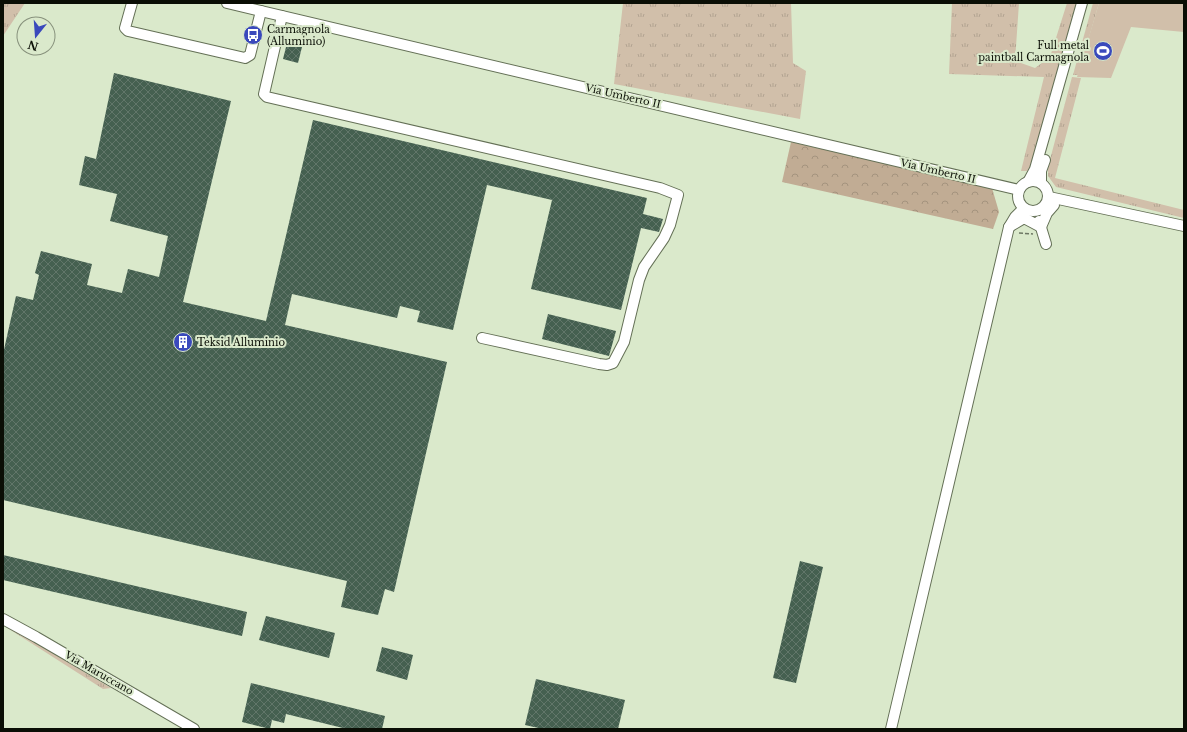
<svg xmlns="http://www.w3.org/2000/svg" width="1187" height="732" font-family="'Libre Baskerville',serif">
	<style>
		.grass { fill: url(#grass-tufts) }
		.forest { fill: url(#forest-crowns) }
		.pitch { fill: #d1bfaa }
		.building { fill: url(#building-cross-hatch) }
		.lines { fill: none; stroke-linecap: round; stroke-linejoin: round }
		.minor-casing { stroke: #647056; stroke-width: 12 }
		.path { stroke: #6c7663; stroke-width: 1.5; stroke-dasharray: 4 2; stroke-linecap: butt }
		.minor { stroke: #fff; stroke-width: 10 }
		.labels { text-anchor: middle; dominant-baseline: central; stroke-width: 4; stroke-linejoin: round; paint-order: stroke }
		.poi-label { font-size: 10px; fill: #0a0e05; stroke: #dae9cb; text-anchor: start }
		.street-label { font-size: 10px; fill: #0a0e05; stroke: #dae9cb }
	</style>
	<defs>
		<pattern id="grass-tufts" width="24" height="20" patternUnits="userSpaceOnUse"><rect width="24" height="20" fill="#d1bfaa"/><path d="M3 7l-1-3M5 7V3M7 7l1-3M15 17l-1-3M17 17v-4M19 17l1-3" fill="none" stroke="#b2a391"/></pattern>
		<pattern id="forest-crowns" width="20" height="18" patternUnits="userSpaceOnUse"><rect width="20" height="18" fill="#c1ac94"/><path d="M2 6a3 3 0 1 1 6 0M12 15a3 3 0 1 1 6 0" fill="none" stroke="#a4937e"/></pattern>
		<pattern id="building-cross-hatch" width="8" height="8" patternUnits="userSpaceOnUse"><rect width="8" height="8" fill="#456050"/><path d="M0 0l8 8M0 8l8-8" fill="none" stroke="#617669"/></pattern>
	</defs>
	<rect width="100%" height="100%" fill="#dae9cb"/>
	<g class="grass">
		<polygon points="3,3 25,3 3,36"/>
		<polygon points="623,3 791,3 793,63 806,71 800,119 614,84"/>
		<polygon points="952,3 1019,3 1015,61 1035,68 1050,57 1067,3 1078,3 1033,163 1027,171 1021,171 1044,77 949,74"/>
		<polygon points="1093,3 1099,3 1078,75 1073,75"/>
		<polygon points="1072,77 1081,78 1055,178 1184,210 1184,218 1056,187 1048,176 1048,167"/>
		<polygon points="6,627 36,643 111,688 103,689"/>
	</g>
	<polygon class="forest" points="791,142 992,188 999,212 993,229 782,182"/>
	<polygon class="pitch" points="1099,3 1184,3 1184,32 1131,27 1111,78 1077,77"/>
	<g class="building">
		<polygon points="288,39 303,43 298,63 283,59"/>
		<polygon points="114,73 231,101 183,302 266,321 313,120 647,198 643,214 663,219 659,232 641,228 621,310 531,289 552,200 487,185 453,330 417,322 420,311 400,306 397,318 292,294 285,325 447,362 394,592 385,589 378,615 341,607 347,581 3,500 3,354 16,296 33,300 39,275 35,273 41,251 92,264 87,285 122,293 128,269 159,277 168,236 110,221 117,194 79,185 85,156 96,159"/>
		<polygon points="548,314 616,331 609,356 542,339"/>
		<polygon points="3,555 247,612 242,636 3,580"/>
		<polygon points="800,561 823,567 796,683 773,678"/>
		<polygon points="266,616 335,633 329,658 259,640"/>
		<polygon points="382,647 413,655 407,680 376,671"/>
		<polygon points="536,679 625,700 618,729 543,729 525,725"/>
		<polygon points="251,683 385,716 382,729 347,729 286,714 284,723 272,720 270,729 242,722"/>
	</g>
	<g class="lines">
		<g class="minor-casing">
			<g id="minor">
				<polyline points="132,3 125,28 128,31 245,58 250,55 261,11"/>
				<polyline points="227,3 1019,190"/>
				<polyline points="282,16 264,94 267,97 660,188 678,195 670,225 664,238 644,267 639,280 624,342 613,363 607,365 599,364 482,338"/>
				<circle cx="1033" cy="196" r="15"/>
				<polyline points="1028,182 1035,169 1082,3"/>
				<polyline points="1041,183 1041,171 1045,160"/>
				<polyline points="1049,197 1184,226"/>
				<polyline points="1039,221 1046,244"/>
				<polyline points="1009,227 1024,218 1041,227 1047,213 1054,205"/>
				<polyline points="3,619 36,637 194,729"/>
				<polyline points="891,729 1009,227 1015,217 1023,209"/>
			</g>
		</g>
		<polyline class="path" points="1019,233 1033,234"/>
		<use href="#minor" class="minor"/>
	</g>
	<defs>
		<g id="bus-disc" transform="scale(1)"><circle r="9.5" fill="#3a49bc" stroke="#dae9cb"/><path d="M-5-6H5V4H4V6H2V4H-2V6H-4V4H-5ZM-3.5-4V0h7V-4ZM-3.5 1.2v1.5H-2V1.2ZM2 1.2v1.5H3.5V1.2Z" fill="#fff"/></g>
		<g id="stadium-disc" transform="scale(1)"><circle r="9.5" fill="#3a49bc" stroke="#dae9cb"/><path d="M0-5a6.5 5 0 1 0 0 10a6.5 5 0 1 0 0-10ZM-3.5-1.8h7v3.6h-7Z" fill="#fff"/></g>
		<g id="building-disc" transform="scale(1)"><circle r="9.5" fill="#3a49bc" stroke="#dae9cb"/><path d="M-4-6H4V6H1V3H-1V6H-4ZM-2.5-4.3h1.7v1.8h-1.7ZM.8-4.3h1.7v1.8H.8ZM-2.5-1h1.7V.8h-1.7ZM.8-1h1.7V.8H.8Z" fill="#fff"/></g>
	</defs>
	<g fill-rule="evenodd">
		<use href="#bus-disc" x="253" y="35"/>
		<use href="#stadium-disc" x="1103" y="51"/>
		<use href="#building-disc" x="183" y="342"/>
	</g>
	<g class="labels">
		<g class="poi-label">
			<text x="267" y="29">Carmagnola<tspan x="267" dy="12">(Alluminio)</tspan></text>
			<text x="1089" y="45" text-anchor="end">Full metal<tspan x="1089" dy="12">paintball Carmagnola</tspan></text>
			<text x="197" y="342">Teksid Alluminio</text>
		</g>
		<g class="street-label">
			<text transform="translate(623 96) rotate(13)">Via Umberto II</text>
			<text transform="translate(938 171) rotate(13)">Via Umberto II</text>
			<text transform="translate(99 673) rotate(30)">Via Maruccano</text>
		</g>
	</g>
	<rect width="1187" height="732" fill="none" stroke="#0a0e05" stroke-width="8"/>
	<g transform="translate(36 36) rotate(197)"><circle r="19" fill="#dae9cb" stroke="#87917c"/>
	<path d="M0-3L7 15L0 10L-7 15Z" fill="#3a49bc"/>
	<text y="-6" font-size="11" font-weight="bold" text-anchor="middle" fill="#0a0e05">N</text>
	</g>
</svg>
